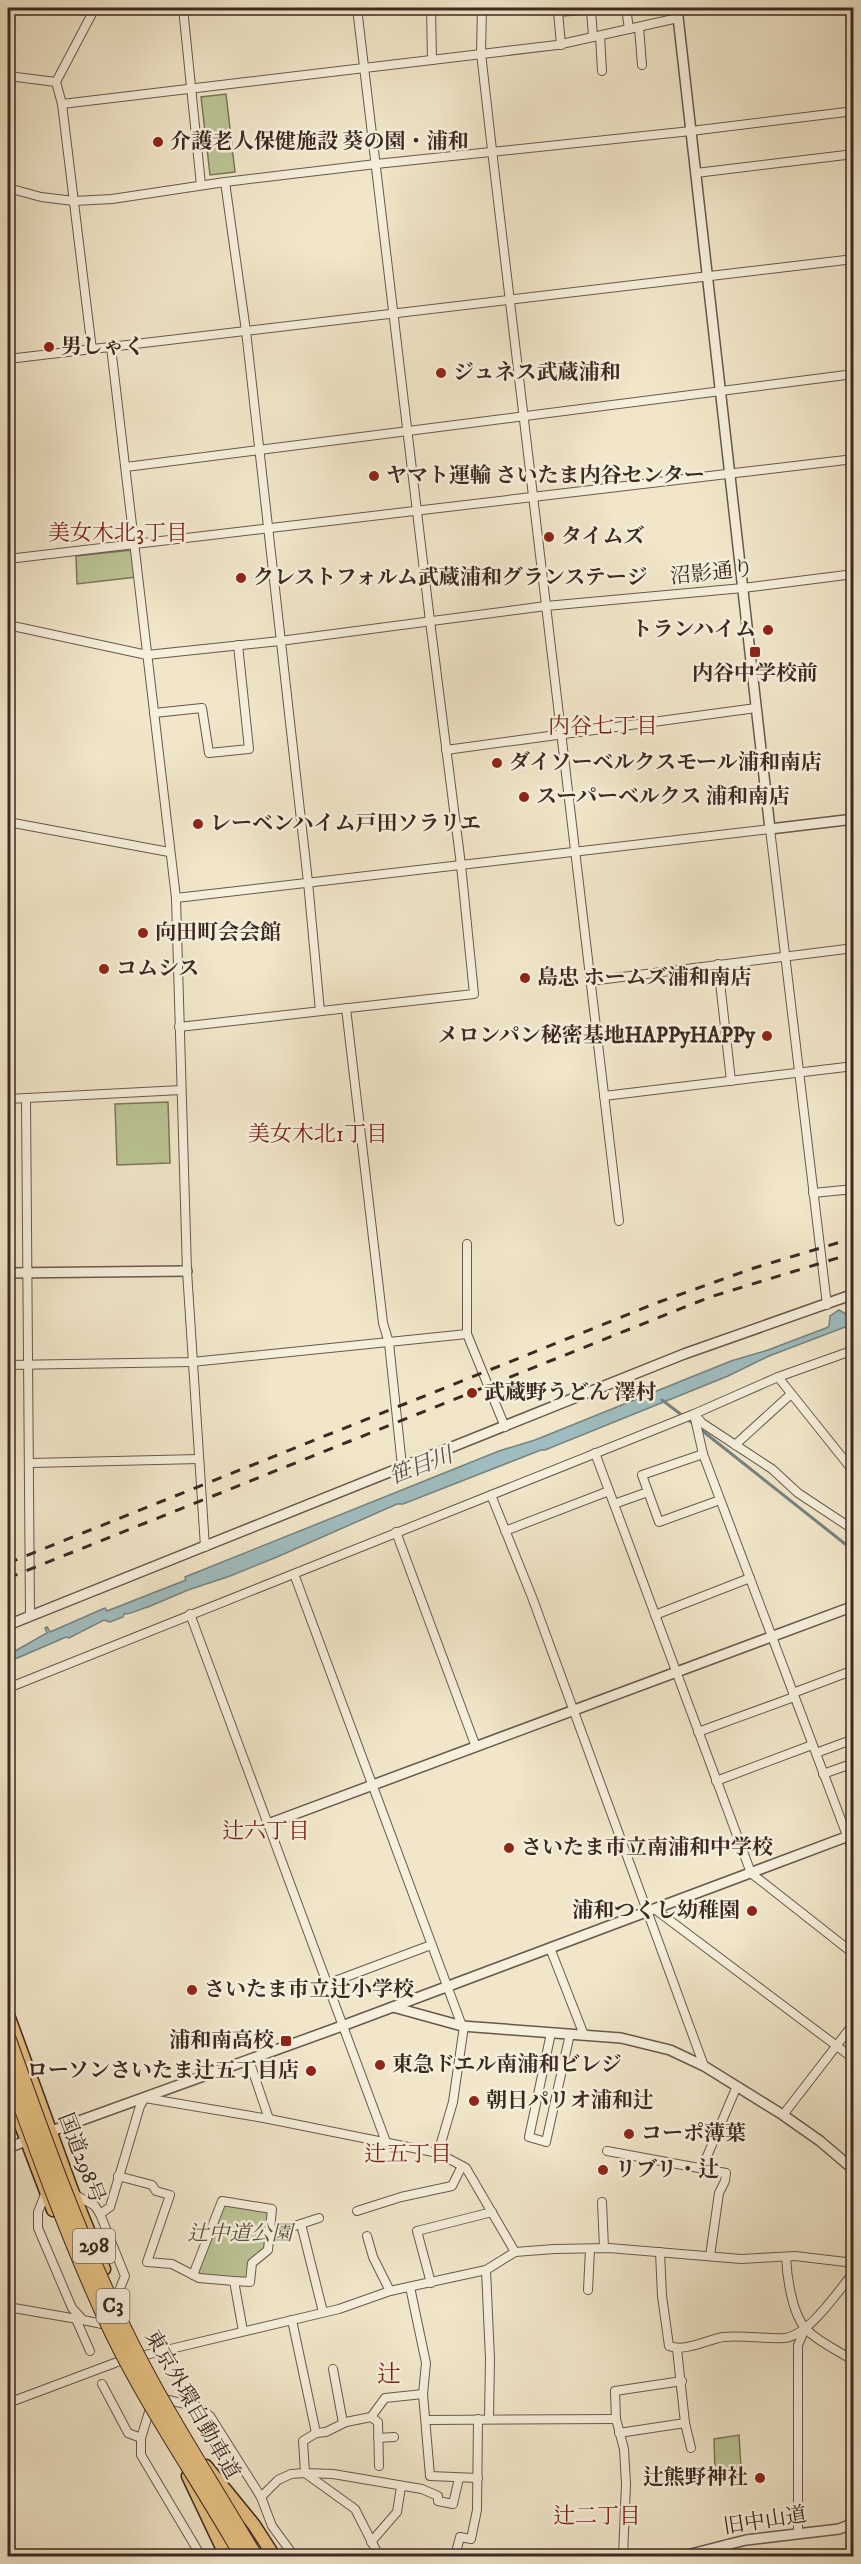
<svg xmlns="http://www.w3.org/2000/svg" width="861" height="2564" font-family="'IM FELL DW Pica','Noto Serif JP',serif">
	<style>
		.green { fill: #bbc495; stroke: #7c765c; stroke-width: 1.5 }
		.water { fill: #9fbdc0; stroke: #778281; stroke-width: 1.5 }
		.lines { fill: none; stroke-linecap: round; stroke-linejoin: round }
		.stream { stroke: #778281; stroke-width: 3 }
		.minor-casing { stroke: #69584c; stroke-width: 10 }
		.tertiary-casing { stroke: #69584c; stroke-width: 12 }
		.trunk-casing { stroke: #3c2922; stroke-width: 15 }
		.minor { stroke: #f6efdc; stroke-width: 8 }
		.tertiary { stroke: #f6efdc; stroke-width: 9 }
		.trunk { stroke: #e8c384; stroke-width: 12 }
		.rail { stroke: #3c2922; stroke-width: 3; stroke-dasharray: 10 10; stroke-linecap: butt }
		.motorway-bridge-casing { stroke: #3c2922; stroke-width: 16; stroke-linecap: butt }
		.motorway-bridge { stroke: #e8c384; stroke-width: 14 }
		.poi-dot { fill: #8f2418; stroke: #f6efdc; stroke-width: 2 }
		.labels { text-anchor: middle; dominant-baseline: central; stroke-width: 5; stroke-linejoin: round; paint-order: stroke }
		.shield { fill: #f6efdc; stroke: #74645a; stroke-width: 1.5 }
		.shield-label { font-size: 20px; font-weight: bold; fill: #3c2922 }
		.poi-label { font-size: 21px; font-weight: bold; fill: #3c2922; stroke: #f6efdc; text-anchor: start }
		.street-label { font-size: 21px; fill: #3c2922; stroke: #f6efdc }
		.park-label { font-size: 21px; font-style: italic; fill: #5c503f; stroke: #f6efdc }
		.neighbourhood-label { font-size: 22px; fill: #7a1f14; stroke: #f6efdc }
		.water-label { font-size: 22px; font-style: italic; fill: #554e4a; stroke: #f6efdc }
		.quarter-label { font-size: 24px; fill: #7a1f14; stroke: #f6efdc }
	</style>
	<rect width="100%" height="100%" fill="#f1e6c9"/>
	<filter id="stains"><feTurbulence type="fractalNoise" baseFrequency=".00333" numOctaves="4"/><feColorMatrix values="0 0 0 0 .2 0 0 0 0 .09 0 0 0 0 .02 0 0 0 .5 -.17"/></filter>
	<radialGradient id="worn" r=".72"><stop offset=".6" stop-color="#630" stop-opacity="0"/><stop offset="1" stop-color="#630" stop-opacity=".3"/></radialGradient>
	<g class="green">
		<polygon points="226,94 235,172 210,175 201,97"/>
		<polygon points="132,550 136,577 77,584 76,556"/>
		<polygon points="168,1102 170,1163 117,1165 115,1104"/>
		<polygon points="222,2201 272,2210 268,2250 252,2263 250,2282 193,2275"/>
		<polygon points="739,2435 741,2468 715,2470 714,2439"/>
	</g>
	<path class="water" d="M839,1310L853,1318V1324L769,1356L728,1376L545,1450H541L403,1504H397L277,1557L230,1576L188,1590L148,1607C139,1609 133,1614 124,1614L123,1617L110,1622L104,1620L69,1638L66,1637L8,1662V1655L47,1633L45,1628L47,1627L50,1632L105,1608L107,1611L186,1580L185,1577L499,1451L535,1440L731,1361L768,1350L826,1328L829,1326L830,1316Z"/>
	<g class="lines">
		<g class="stream">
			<polyline points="662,1400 695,1425"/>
			<polyline points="700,1429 854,1551"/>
		</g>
		<g class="minor-casing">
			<g id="minor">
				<polyline points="183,8 201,185"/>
				<polyline points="431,8 432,60"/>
				<polyline points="482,8 481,53 492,150 619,1221"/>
				<polyline points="626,8 629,29"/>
				<polyline points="591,10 593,37"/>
				<polyline points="639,27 642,65"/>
				<polyline points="600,36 602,71"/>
				<polyline points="561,45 558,12 609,8"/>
				<polyline points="8,76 56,82 95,8"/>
				<polyline points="56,82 62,104 92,350"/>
				<polyline points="62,104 557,45 678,18"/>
				<polyline points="696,173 854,154"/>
				<polyline points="225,182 246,331 308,882 320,1011"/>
				<polyline points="8,188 41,197 74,201 112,199 225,182 376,164 691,131 854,111"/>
				<polyline points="111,347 176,898 187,1271 205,1547"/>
				<polyline points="8,359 854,259"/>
				<polyline points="126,467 854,374"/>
				<polyline points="8,559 854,459"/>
				<polyline points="8,625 147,655 280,641 546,606 743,588 854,574"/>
				<polyline points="154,713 202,708 209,753 249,749 238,645"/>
				<polyline points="446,750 756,708"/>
				<polyline points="8,822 169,852"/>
				<polyline points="176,898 770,829 827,1305"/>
				<polyline points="718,964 731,1081"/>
				<polyline points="590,981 854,948"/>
				<polyline points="346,1008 383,1323 389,1343 402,1466"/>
				<polyline points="179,1027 474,994 461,865 430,621 357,8"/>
				<polyline points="604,1096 854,1066"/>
				<polyline points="26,1098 30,1615"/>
				<polyline points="8,1099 181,1090"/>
				<polyline points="813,1193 854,1189"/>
				<polyline points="467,1244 467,1334 505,1427"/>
				<polyline points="8,1365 192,1362 467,1334"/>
				<polyline points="778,1377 854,1472"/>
				<polyline points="694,1414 703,1454 854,1854"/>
				<polyline points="695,1415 702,1423 772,1469 798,1493 854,1530"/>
				<polyline points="735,1445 791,1394"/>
				<polyline points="595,1453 751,1873 854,1954"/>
				<polyline points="703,1454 642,1475 659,1522 720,1500"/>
				<polyline points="31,1463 199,1459"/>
				<polyline points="491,1495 532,1597 704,2066"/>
				<polyline points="614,1504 648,1492"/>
				<polyline points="505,1531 609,1491"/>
				<polyline points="396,1532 476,1747"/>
				<polyline points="294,1574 462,2026"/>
				<polyline points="190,1614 386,2142"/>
				<polyline points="655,1615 750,1578"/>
				<polyline points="8,1688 694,1414 778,1377 854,1350"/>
				<polyline points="793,1693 854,1670"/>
				<polyline points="698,1732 794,1697"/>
				<polyline points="816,1753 854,1739"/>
				<polyline points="823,1774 854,1763"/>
				<polyline points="716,1781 812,1745"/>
				<polyline points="656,1910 854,2059"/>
				<polyline points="550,1948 584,2035"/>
				<polyline points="327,1984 431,1945"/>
				<polyline points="551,2033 529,2137 546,2142 570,2034"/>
				<polyline points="249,2060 269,2119"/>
				<polyline points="783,2115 854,2023"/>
				<polyline points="607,2151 726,2173 725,2181 719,2193 710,2256"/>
				<polyline points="438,2153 453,2102 464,2026"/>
				<polyline points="702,2168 737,2086"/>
				<polyline points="118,2176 152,2185 156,2191 170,2195 147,2262 172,2264 199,2278 234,2281 243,2331"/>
				<polyline points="46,2192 38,2212 38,2228 72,2308 83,2320 102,2324"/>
				<polyline points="74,2194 95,2206 100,2214 125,2276 116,2298"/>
				<polyline points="602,2202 604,2248"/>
				<polyline points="357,2211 401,2197 452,2186 462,2166"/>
				<polyline points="100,2214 110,2207 140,2106 145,2098 269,2119 438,2153 466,2168 515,2252"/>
				<polyline points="301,2224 323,2312"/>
				<polyline points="270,2234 319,2218"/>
				<polyline points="367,2236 373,2257 390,2291"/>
				<path d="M660,2252L662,2296L669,2346C686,2352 706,2340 723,2337C743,2335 764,2339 784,2338C809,2336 838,2291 854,2272"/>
				<path d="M786,2257C787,2277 792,2314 806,2329C818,2342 839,2351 854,2361"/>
				<polyline points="486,2270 490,2359 489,2418"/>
				<polyline points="193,2275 222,2201 272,2209 268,2250 252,2263 250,2282 234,2281"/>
				<polyline points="431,2283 417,2231 492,2212"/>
				<polyline points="410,2287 426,2363 423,2394 430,2476 478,2478"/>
				<polyline points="588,2290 590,2249"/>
				<polyline points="8,2307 83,2320"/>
				<polyline points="75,2317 90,2351"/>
				<polyline points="292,2320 316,2433"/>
				<polyline points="677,2349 685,2423 691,2448"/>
				<polyline points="333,2369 343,2423"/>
				<polyline points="102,2384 128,2433 141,2438"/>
				<polyline points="423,2394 385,2398 371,2417 346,2422 326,2432 316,2433 303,2441 305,2473 333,2474 422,2489 438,2496 438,2501 453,2504 459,2478"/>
				<polyline points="168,2400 199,2407 210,2416 261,2497 272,2526 294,2556"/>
				<polyline points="8,2403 120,2361 339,2309 390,2291 486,2270 515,2252 554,2249 609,2248 741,2259 795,2256 854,2263"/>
				<polyline points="149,2412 141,2438 141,2455 201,2556"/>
				<polyline points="371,2417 378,2422 379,2466"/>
				<polyline points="426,2420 616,2419"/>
				<polyline points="619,2433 685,2423"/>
				<polyline points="378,2438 394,2437"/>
				<polyline points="261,2497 278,2480 291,2474 305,2473 355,2509 379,2556"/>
				<polyline points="798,2532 798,2345 804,2331"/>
				<polyline points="371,2542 397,2512 401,2487"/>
				<polyline points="8,2551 13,2556"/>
				<polyline points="455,2556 460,2537 471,2539 477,2510 478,2419"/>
				<polyline points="623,2556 626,2484 624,2449 616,2419 615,2391 682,2381"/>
				<polyline points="726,2556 728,2544"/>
			</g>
		</g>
		<g class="tertiary-casing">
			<g id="tertiary">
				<polyline points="677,8 770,829 854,819"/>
				<polyline points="8,1273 187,1271"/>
				<polyline points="8,1625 684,1354 854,1294"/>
				<polyline points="268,1824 854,1606"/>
				<polyline points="393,2007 462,2026 621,2038 670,2050 704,2066 783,2115 820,2141 854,2170"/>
				<polyline points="46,2133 342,2026 854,1834"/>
				<polyline points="8,2148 33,2138"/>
				<polyline points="683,2556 746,2540 839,2529 854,2523"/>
			</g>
		</g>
		<g class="trunk-casing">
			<g id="trunk">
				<polyline points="8,2015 73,2193 104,2269"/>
				<polyline points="8,2091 53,2210"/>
				<polyline points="206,2466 254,2525 274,2556"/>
				<polyline points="188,2476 226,2556"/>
			</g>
		</g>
		<use href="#minor" class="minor"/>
		<use href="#tertiary" class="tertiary"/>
		<use href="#trunk" class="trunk"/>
		<g class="rail">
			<polyline points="8,1563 659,1302 754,1268 854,1238"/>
			<polyline points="8,1578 710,1297 854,1253"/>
		</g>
		<g class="motorway-bridge-casing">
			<g id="motorway-bridge">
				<path d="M8,2037C43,2135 78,2234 124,2328C162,2407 211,2481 255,2556"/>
				<path d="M8,2071C40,2159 72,2248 112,2333C150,2411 200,2482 242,2556"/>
			</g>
		</g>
		<use href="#motorway-bridge" class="motorway-bridge"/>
	</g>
	<g class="poi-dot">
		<circle cx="158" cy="142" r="6"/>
		<circle cx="49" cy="347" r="6"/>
		<circle cx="441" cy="373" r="6"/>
		<circle cx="374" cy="476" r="6"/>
		<circle cx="549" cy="537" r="6"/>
		<circle cx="241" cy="578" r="6"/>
		<circle cx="768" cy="630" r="6"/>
		<rect x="749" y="646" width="12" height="12" rx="3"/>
		<circle cx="497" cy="763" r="6"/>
		<circle cx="524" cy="797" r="6"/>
		<circle cx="198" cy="824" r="6"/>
		<circle cx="143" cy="933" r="6"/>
		<circle cx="104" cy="969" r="6"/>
		<circle cx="525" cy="978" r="6"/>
		<circle cx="767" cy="1036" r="6"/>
		<circle cx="472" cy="1393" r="6"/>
		<circle cx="509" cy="1848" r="6"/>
		<circle cx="752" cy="1911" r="6"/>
		<circle cx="192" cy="1990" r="6"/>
		<rect x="280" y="2035" width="12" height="12" rx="3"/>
		<circle cx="380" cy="2065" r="6"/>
		<circle cx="311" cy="2071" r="6"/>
		<circle cx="474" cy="2101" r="6"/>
		<circle cx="629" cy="2134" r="6"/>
		<circle cx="603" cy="2170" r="6"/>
		<circle cx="760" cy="2478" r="6"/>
	</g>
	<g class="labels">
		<g class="shield">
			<rect x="73" y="2229" width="42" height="34" rx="4.5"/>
			<rect x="96.5" y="2289" width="33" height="34" rx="4.5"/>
		</g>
		<g class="shield-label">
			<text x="94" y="2246">298</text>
			<text x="113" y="2306">C3</text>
		</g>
		<g class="poi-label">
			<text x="170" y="142">介護老人保健施設 葵の園・浦和</text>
			<text x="61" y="347">男しゃく</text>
			<text x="453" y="373">ジュネス武蔵浦和</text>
			<text x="386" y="476">ヤマト運輸 さいたま内谷センター</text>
			<text x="561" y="537">タイムズ</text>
			<text x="253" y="578">クレストフォルム武蔵浦和グランステージ</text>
			<text x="756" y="630" text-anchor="end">トランハイム</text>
			<text x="755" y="674" text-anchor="middle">内谷中学校前</text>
			<text x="509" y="763">ダイソーベルクスモール浦和南店</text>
			<text x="536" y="797">スーパーベルクス 浦和南店</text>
			<text x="210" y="824">レーベンハイム戸田ソラリエ</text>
			<text x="155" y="933">向田町会会館</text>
			<text x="116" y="969">コムシス</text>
			<text x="537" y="978">島忠 ホームズ浦和南店</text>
			<text x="755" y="1036" text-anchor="end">メロンパン秘密基地HAPPyHAPPy</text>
			<text x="484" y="1393">武蔵野うどん 澤村</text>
			<text x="521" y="1848">さいたま市立南浦和中学校</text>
			<text x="740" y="1911" text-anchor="end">浦和つくし幼稚園</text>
			<text x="204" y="1990">さいたま市立辻小学校</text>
			<text x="274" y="2041" text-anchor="end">浦和南高校</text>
			<text x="392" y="2065">東急ドエル南浦和ビレジ</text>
			<text x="299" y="2071" text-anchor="end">ローソンさいたま辻五丁目店</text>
			<text x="486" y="2101">朝日パリオ浦和辻</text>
			<text x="641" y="2134">コーポ薄葉</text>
			<text x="615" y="2170">リブリ・辻</text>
			<text x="748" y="2478" text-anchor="end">辻熊野神社</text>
		</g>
		<g class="street-label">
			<text transform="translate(712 573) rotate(-6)">沼影通り</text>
			<text transform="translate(81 2158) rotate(69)">国道298号</text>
			<text transform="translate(192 2405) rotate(60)">東京外環自動車道</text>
			<text transform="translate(765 2521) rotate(-9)">旧中山道</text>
		</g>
		<g class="park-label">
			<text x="240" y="2234">辻中道公園</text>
		</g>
		<g class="neighbourhood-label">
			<text x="118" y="533">美女木北3丁目</text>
			<text x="603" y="726">内谷七丁目</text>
			<text x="318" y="1134">美女木北1丁目</text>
			<text x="266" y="1831">辻六丁目</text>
			<text x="408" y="2154">辻五丁目</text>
			<text x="597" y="2516">辻二丁目</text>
		</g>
		<g class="water-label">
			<text transform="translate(421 1466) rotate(-21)">笹目川</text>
		</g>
		<g class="quarter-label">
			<text x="389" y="2375">辻</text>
		</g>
	</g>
	<rect width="861" height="2564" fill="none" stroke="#f1e6c9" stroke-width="30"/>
	<rect x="9" y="9" width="843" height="2546" fill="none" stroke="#3c2922" stroke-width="3"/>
	<rect x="15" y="15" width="831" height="2534" fill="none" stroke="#3c2922" stroke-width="1.5"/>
	<rect width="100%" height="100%" filter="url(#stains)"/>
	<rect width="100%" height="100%" fill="url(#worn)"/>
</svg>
